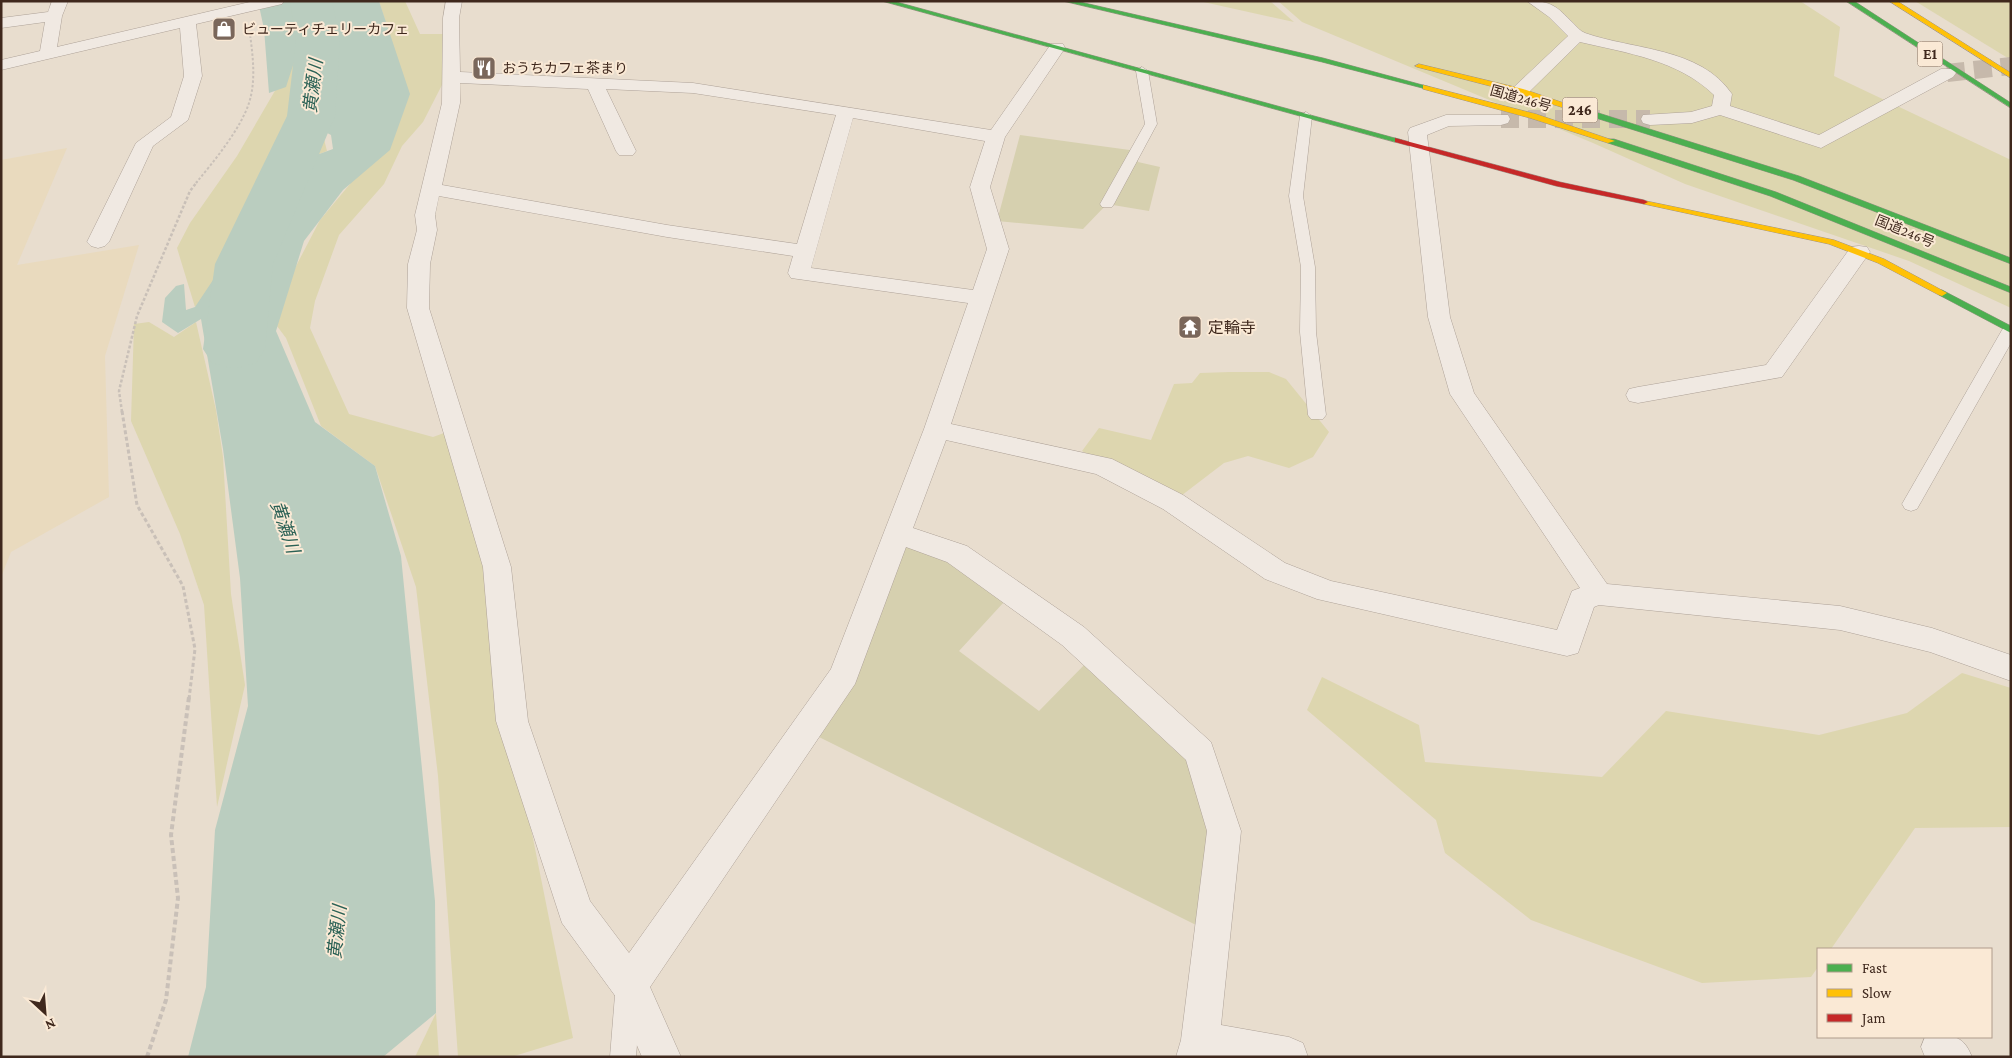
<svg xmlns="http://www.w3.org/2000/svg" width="2012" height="1058" font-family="'Crimson Pro','Noto Sans JP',serif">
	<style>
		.farmland { fill: #e9dabe }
		.green { fill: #ddd6af }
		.cemetery { fill: #d6d0af }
		.water { fill: #bacdbf }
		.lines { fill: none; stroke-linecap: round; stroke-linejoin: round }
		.river { fill: #bacdbf; fill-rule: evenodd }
		.street-tunnel { stroke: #c6b9ab; stroke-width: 18; stroke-dasharray: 18 9; stroke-linecap: butt }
		.lane-casing { stroke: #aea298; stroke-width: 1 }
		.street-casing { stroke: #aea298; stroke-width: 1 }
		.fast-casing { stroke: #9e9287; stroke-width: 1 }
		.slow-casing { stroke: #9e9287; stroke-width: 1 }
		.jam-casing { stroke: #9e9287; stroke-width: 1 }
		.path-far3 { stroke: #c9c0b8; stroke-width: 2; stroke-dasharray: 2.5 2; stroke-linecap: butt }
		.path-far2 { stroke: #c9c0b8; stroke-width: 2.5; stroke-dasharray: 3 2; stroke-linecap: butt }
		.path-far1 { stroke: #c9c0b8; stroke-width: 3; stroke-dasharray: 4 2.5; stroke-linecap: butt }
		.path { stroke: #c9c0b8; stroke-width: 4; stroke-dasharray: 5 3; stroke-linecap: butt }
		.lane { fill: #f0e9e2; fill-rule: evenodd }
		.street { fill: #f0e9e2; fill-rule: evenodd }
		.fast { fill: #4caf50; fill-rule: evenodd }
		.slow { fill: #ffc107; fill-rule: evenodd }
		.jam { fill: #c62828; fill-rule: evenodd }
		.labels { text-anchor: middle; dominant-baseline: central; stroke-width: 4; stroke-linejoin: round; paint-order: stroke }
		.far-poi-label { font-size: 14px; fill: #3f281d; stroke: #fae9d5; text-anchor: start }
		.far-street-label { font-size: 14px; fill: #3f281d; stroke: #fae9d5 }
		.shield { fill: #fae9d5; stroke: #776254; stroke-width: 1 }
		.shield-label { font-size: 15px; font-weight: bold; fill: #3f281d }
		.poi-label { font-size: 16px; fill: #3f281d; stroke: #fae9d5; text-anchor: start }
		.water-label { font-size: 18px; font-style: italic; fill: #2b6155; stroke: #fae9d5 }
	</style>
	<rect width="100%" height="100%" fill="#e8ddce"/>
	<polygon class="farmland" points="67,148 17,265 139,245 105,356 109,497 11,552 1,577 1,160"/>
	<g class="green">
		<polygon points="379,1 405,1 420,34 443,34 443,83 423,122 402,146 384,184 339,235 315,301 310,328 349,414 433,437 444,433 478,503 486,604 573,1038 511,1057 458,1057 438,776 416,587 375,466 321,426 286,338 277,326 295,268 320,220 350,184 394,49"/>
		<polygon points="1199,1 1270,1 1294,22"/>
		<polygon points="1278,1 1800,1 1840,27 1834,76 2011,160 2011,308 1909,261 1685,184 1593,143 1302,22"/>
		<polygon points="1915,1 2011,1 2011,60"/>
		<polygon points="297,53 310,59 309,93 298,118 323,135 327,151 304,160 256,186 269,210 244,264 222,276 195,307 177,248 190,223 237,156"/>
		<polygon points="149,322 174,337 196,322 216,410 223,457 231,594 245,685 217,807 204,605 180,534 131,421 134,324"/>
		<polygon points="1230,372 1269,372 1286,379 1329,432 1313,457 1289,468 1248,456 1224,463 1173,502 1082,451 1099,428 1151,440 1174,384 1192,383 1200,373"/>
		<polygon points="1962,673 2011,688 2011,827 1915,828 1831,949 1818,949 1818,967 1811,977 1702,983 1531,920 1445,853 1436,820 1307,710 1322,677 1419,725 1425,762 1602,777 1666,711 1819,735 1907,713"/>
		<polygon points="436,1013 439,1057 415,1057"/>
	</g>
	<g class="cemetery">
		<polygon points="1020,135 1137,151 1138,162 1160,167 1149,211 1107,204 1083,229 997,221"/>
		<polygon points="904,541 943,550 1004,602 959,651 1039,711 1088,661 1191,753 1224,831 1196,925 815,735"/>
	</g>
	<polygon class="water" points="258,1 379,1 410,94 390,150 343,190 304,241 276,331 315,422 375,466 401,556 435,901 436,1013 383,1057 188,1057 206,987 215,830 248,706 240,578 223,449 201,319 178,333 162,322 165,298 176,286 184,284 186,310 195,307 213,280 233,271 281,213 258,188 289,165 333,149 331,135 301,119 319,105 321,55 297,53 286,87 269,93 264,29"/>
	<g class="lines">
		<polygon class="river" points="290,1 332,1 340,40 335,116 273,264 265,349 256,363 234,369 212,363 203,349 215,264 287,116 296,40"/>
		<g class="street-tunnel">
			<polyline points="1947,73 2011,66"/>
			<polyline points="1501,119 1650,119"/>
		</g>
		<g class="lane-casing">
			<g id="lane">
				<polygon points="1142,67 1148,71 1157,124 1114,204 1112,207 1102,207 1100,204 1145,124 1136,71"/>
				<polygon points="1306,112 1312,116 1303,196 1315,267 1316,332 1326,415 1323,419 1311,419 1308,415 1300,332 1301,267 1289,196 1300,116"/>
				<polygon points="2011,325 2011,343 1917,509 1911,511 1905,509 1902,504 2002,330 2004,327"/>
				<polygon points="628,982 637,986 641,995 636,1057 610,1057 615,995 619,986"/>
			</g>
		</g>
		<g class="street-casing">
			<g id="street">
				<polygon points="52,1 68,1 62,16 57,47 254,1 284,1 282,4 196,24 202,76 188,120 153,146 109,242 105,246 98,248 91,246 87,242 136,143 171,117 184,76 180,28 1,70 1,60 40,51 45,22 1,28 1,18 48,12"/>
				<path d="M446,1H462L459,18L460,72L693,83L991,130L1051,44H1063L1065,48L1005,137L990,187L1009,249L951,424L1112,459L1183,495L1285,563L1331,581L1557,630L1572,591L1580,588L1450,394L1428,317L1408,132L1410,128L1446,115H1508L1510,119L1508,123L1501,125L1449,126L1427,135L1450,317L1474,393L1607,584L1840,606L1932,628L2011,655V681L1930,652L1840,630L1599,605L1594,607L1578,653L1567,656L1317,599L1265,579L1163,509L1096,474L946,440L913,528L967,546L1084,627L1211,742L1241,831L1221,1025L1289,1037L1303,1043L1308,1057H1176L1181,1040L1207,831L1186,760L1062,645L947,562L906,547L855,684L650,987L681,1057H642L616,997L562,923L496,721L483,567L407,308L408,264L417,230L415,215L442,103L443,18ZM460,83L588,89L616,151L619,155H633L636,151L606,89L693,93L836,115L797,244L667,225L442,185L460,103ZM853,118L985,141L970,187L987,249L973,290L811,268ZM439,196L667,237L793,256L788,273L791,278L968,303L924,429L831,669L629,953L590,901L528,721L511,567L429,308L430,264L437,230L435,215Z"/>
				<path d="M1527,1C1552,1 1556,6 1573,23C1577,27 1580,31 1585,33C1633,50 1700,47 1732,94L1730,106L1819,135L1941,69H1953L1956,73L1953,77L1821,148L1720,115L1692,123L1650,125L1643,123L1641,119L1643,115L1691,112L1712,106L1714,95C1678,60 1627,53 1580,42L1526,95H1514L1511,91L1514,87L1568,36L1549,17Z"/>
				<polygon points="1859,246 1867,247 1870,252 1782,377 1638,403 1629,401 1626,395 1629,389 1638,387 1766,365 1851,247"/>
				<path d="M1925,1037C1950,1037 1962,1031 1972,1057H1925L1921,1047Z"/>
			</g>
		</g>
		<g class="fast-casing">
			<g id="fast">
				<polygon points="882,1 893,1 1402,140 1395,142"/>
				<polygon points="1063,1 1076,1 1323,58 1430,87 1426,89 1322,62"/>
				<polygon points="1846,1 1854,1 2011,103 2011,108"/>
				<polygon points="1583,110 1589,110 1799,176 2011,258 2011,264 1793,180 1583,114"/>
				<polygon points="1608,139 1614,139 1776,192 2011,287 2011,293 1770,196 1608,143"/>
				<polygon points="1942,290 2011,326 2011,333 1939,295 1937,293"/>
			</g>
		</g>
		<g class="slow-casing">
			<g id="slow">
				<polygon points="1889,1 1897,1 2011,73 2011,78"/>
				<polygon points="1419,64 1523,89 1590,112 1583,114 1517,93 1417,67 1415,66"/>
				<polygon points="1423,85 1536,114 1615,141 1608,143 1530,118 1423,89"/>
				<polygon points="1641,200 1834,240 1884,259 1947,293 1942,296 1939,295 1878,263 1829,244 1644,204 1640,202"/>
			</g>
		</g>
		<g class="jam-casing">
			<polygon id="jam" points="1395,138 1560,182 1644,200 1648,202 1644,204 1556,186 1395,142"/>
		</g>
		<path class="path-far3" d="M196,183C214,161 240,130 249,103C256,81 253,57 250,34"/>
		<polyline class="path-far2" points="122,412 119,391 137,316 190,191 197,182"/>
		<polyline class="path-far1" points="122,411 137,505 183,586 195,649 189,699"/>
		<polyline class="path" points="147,1057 166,1000 178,898 171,835 189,697"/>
		<use href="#lane" class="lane"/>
		<use href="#street" class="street"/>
		<use href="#fast" class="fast"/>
		<use href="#slow" class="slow"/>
		<use href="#jam" class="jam"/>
	</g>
	<defs>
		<g id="shop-square" transform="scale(1.25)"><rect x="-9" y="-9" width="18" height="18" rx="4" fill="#7a675b" stroke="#fae9d5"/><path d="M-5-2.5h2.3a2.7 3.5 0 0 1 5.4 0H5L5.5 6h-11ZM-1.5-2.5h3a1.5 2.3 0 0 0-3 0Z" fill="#fff"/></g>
		<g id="restaurant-square" transform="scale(1.25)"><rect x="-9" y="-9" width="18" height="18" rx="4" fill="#7a675b" stroke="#fae9d5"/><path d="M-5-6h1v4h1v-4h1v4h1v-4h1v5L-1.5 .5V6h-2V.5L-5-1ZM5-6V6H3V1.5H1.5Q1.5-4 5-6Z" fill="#fff"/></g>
		<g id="temple-square" transform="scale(1.25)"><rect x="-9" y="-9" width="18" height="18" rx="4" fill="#7a675b" stroke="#fae9d5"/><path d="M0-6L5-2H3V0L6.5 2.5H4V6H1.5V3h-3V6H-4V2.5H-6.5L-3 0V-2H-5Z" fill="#fff"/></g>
	</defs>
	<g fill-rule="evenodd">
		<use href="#shop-square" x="224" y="29"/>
		<use href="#restaurant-square" x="484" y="68"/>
		<use href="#temple-square" x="1190" y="327"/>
	</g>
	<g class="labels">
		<g class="far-poi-label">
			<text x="242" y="29">ビューティチェリーカフェ</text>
			<text x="502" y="68">おうちカフェ茶まり</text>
		</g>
		<g class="far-street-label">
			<text transform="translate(1521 98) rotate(16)">国道246号</text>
			<text transform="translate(1905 231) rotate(22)">国道246号</text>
		</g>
		<g class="shield">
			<rect x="1917.5" y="41.5" width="25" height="25" rx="4"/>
			<rect x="1562.5" y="97.5" width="35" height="25" rx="4"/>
		</g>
		<g class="shield-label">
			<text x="1930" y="54">E1</text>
			<text x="1580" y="110">246</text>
		</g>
		<g class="poi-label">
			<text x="1208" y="327">定輪寺</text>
		</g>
		<g class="water-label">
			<text transform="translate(313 86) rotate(-83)">黄瀬川</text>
			<text transform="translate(285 527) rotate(71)">黄瀬川</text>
			<text transform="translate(337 932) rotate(-84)">黄瀬川</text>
		</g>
	</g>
	<rect width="2012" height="1058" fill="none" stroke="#3f281d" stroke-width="5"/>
	<rect x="1817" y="948" width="175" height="90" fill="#fae9d5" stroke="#af9c8b"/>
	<rect x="1827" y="964" width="25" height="8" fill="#4caf50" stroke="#af9c8b"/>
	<text x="1862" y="973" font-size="15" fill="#3f281d">Fast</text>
	<rect x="1827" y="989" width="25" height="8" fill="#ffc107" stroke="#af9c8b"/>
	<text x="1862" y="998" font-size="15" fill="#3f281d">Slow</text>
	<rect x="1827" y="1014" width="25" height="8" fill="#c62828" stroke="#af9c8b"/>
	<text x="1862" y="1023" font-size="15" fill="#3f281d">Jam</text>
	<g transform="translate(45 1013) rotate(154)" stroke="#fae9d5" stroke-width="4" paint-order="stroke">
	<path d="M0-4L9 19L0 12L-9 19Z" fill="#3f281d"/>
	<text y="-8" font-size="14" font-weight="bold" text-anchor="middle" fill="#3f281d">N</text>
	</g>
</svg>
